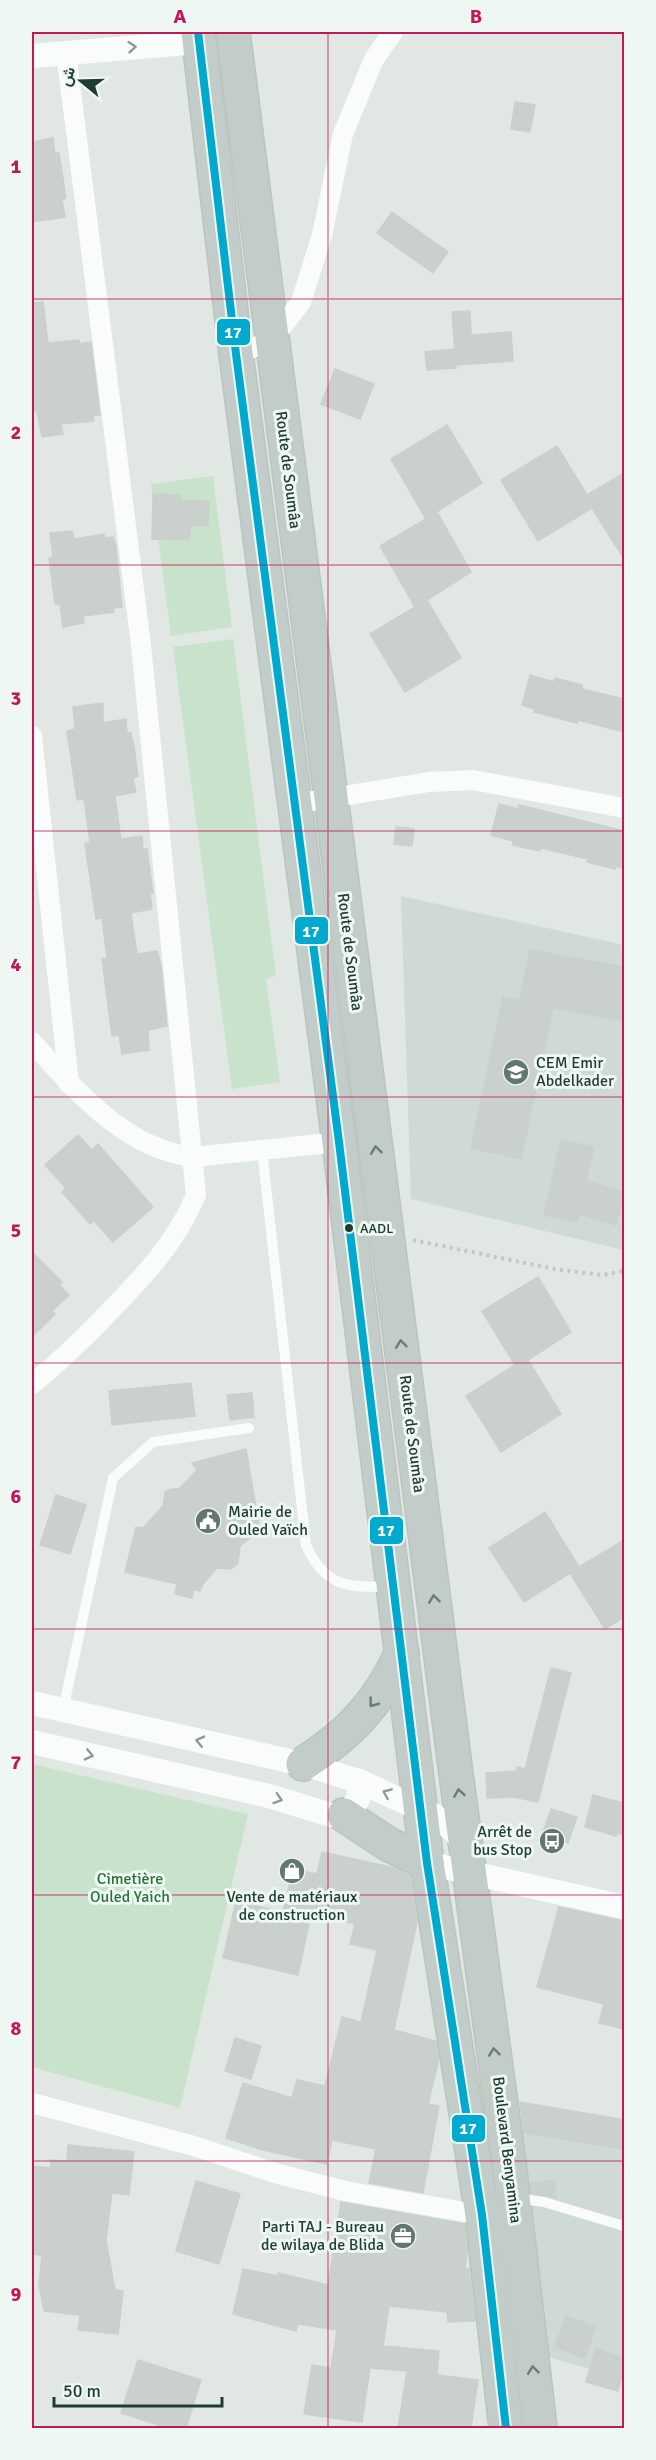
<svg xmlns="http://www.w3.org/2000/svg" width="656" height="2460" font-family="Signika,Vazirmatn,sans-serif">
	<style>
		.built { fill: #cedad3 }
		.green { fill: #c9e2cc }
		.building { fill: #cad1cd; stroke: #cad1cd; stroke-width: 1.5 }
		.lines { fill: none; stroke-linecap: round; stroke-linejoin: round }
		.trunk-casing { stroke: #bbc5c0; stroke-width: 36 }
		.path { stroke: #bfc8c4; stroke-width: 4; stroke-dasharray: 3 4.5; stroke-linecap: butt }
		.service { stroke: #fafcfb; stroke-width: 10 }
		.minor { stroke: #fafcfb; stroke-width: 20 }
		.tertiary { stroke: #fafcfb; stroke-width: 24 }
		.trunk { stroke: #c2ccc8; stroke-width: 33 }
		.bus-1-casing { stroke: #eef7f1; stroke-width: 12 }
		.bus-1 { stroke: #00a9ce; stroke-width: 8 }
		.oneway { stroke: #8c9c95 }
		.oneway2 { stroke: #687d74 }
		.grid { fill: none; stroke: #c2185b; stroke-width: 1.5; stroke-opacity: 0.55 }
		.bus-dot { fill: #1e3c2f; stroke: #eef7f1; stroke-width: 2 }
		.labels { text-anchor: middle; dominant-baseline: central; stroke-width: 6; stroke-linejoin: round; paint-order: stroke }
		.bus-label { font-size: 14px; fill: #1e3c2f; stroke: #eef7f1; text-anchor: start }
		.street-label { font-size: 16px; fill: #1e3c2f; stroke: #eef7f1 }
		.poi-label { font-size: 16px; fill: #1e3c2f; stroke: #eef7f1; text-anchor: start }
		.park-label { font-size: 16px; fill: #267538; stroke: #eef7f1 }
		.line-badge { stroke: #eef7f1; stroke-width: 2 }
		.badge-label { font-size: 16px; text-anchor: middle; font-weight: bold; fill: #fff }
		.neatline { fill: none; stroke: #c2185b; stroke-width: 2 }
		.grid-label { font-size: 20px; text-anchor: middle; font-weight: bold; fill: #c2185b }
	</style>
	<rect width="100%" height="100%" fill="#e1e8e4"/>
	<g class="built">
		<polygon points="401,896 624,945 624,1250 411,1199"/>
		<polygon points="520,2132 624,2148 624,2378 547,2357"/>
	</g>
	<g class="green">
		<polygon points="213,476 232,627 171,636 151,484"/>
		<polygon points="233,639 276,976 266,979 280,1082 232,1089 173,647"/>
		<polygon points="32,1764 248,1814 180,2108 32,2067"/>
	</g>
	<g class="building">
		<polygon points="515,102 535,105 530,132 511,129"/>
		<polygon points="53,138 55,153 59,153 66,198 62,200 65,217 32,222 32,142"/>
		<polygon points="392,212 448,252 433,273 377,233"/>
		<polygon points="43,302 48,343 79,340 80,344 91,342 100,415 93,415 94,421 61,424 63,434 42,437 37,411 34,411 32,399 32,303"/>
		<polygon points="470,311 471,335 511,332 513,361 456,365 452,312"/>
		<polygon points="454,349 456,368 427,370 425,352"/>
		<polygon points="335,369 374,384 360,419 321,404"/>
		<polygon points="447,425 482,483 427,518 437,512 471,572 427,600 461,658 405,692 370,634 415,607 380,546 426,519 391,459"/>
		<polygon points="557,446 587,495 624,473 624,559 592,508 538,541 501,480"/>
		<polygon points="153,494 181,495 181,500 209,501 208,526 190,525 190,540 152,539"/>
		<polygon points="72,531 74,539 104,534 105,538 113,537 116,547 122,607 113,608 114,612 83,616 84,623 63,627 60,604 55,604 49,558 53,557 50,533"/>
		<polygon points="530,675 554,682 555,678 582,685 582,689 624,699 624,732 578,720 577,723 534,712 535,709 522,705"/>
		<polygon points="103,703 103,723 126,719 127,733 131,733 134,747 138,776 133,778 136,792 115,796 121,839 142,836 143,849 147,849 153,893 150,893 152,909 131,913 137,954 157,951 161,966 167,1026 148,1030 149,1050 122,1054 119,1035 112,1036 102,959 107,958 102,918 96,919 85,844 90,842 84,799 77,800 67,731 75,729 73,707"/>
		<polygon points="499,804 518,809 519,805 624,831 624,868 615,866 615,869 587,862 588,859 541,848 540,851 525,848 513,845 513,841 491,835"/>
		<polygon points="396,827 414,829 412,846 394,844"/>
		<polygon points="530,950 624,967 624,1021 553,1008 521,1159 471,1148 503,997 520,1000"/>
		<polygon points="78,1135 92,1150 98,1144 153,1207 113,1242 94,1221 90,1224 62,1192 66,1188 45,1165"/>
		<polygon points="561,1140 594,1147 586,1181 624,1192 616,1225 579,1214 577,1222 544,1215"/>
		<polygon points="32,1252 62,1282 59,1285 69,1295 52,1311 55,1314 32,1337"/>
		<polygon points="538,1277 571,1332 528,1360 561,1414 501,1452 466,1396 515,1365 482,1311"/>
		<polygon points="191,1383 195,1416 112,1425 109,1391"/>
		<polygon points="252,1393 254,1417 230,1420 227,1395"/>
		<polygon points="246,1449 260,1530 240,1546 238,1563 231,1569 217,1568 203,1584 200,1591 194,1589 192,1598 175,1594 177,1584 125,1572 136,1527 143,1528 163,1506 165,1492 171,1489 179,1489 197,1470 192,1463"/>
		<polygon points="56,1495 86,1505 70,1554 40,1545"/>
		<polygon points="545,1512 579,1567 624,1540 624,1617 605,1629 570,1573 524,1602 489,1548"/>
		<polygon points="551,1668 571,1673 538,1802 514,1797 487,1798 486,1773 516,1771 517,1767 525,1769"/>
		<polygon points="593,1795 624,1803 624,1835 617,1833 616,1836 585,1827"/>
		<polygon points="551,1809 577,1817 568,1843 542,1835"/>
		<polygon points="322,1852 395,1868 410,1876 417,1922 394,2030 436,2041 439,2059 428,2104 439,2106 423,2193 369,2183 376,2149 332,2140 327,2164 263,2150 226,2138 243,2083 292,2098 297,2080 325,2086 342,2017 361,2022 377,1950 350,1944 355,1924 311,1914 298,1975 223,1958 236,1901 283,1912 293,1869 317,1874"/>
		<polygon points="559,1907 624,1921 624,2029 599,2023 604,2004 537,1987"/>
		<polygon points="235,2038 261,2046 251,2079 225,2071"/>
		<polygon points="520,2102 624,2120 624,2149 524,2133"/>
		<polygon points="68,2145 134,2152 129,2195 112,2193 106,2240 115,2290 123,2291 118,2334 78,2330 80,2315 44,2311 39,2284 42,2255 32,2254 32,2166 50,2168 51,2160 67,2161"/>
		<polygon points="554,2180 556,2198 531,2193 530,2183"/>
		<polygon points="196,2181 240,2194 219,2264 176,2251"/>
		<polygon points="341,2202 464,2224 467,2252 465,2269 469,2269 475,2321 448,2322 447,2312 389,2306 383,2346 439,2351 437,2375 478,2380 471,2428 398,2428 407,2371 370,2368 362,2422 304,2414 312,2365 331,2368 337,2330 298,2324 296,2331 233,2314 243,2269 278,2276 278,2273 328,2285"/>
		<polygon points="566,2316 596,2327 585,2358 555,2347"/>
		<polygon points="596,2349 624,2358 624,2370 618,2391 586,2382"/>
		<polygon points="138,2360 201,2380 186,2428 168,2428 121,2413"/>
	</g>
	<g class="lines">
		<g class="trunk-casing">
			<g id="trunk">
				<polyline points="198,32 236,354 339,1142 427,1863 482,2215 506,2428"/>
				<polyline points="233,32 456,1774 509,2163 540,2428"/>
				<path d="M303,1764C350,1734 378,1704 402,1653"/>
				<polyline points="344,1815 388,1844 427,1863"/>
			</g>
		</g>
		<polyline class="path" points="413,1240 560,1270 602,1275 624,1271"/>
		<g class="service">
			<path d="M262,1150L306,1545C324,1586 348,1589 390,1586"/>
			<polyline points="63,1710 113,1478 153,1442 249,1428"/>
			<polyline points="516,2198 544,2202 624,2226"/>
		</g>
		<g class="minor">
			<polyline points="236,354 271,341 301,302 322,235 343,134 374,59 393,32"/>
			<polyline points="32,736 69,1084"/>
			<polyline points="294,804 429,782 473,780 624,808"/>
			<path d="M32,1042C75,1090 125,1149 193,1157L339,1142"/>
			<path d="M32,1384C60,1362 84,1338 109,1312C144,1276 176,1243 196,1195L141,645L66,52"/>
			<polyline points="32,2103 194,2146 275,2173 345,2191 482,2215"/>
		</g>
		<g class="tertiary">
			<polyline points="32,56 199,42"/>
			<polyline points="32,1703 303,1764 359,1781 435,1816 455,1832 467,1848"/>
			<polyline points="32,1742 269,1796 331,1815 344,1815 351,1810 359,1797 359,1781"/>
			<polyline points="427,1863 624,1907"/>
		</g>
		<use href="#trunk" class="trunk"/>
		<g class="bus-1-casing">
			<polyline id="bus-1" points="198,32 236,354 339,1142 427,1863 482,2215 506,2428"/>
		</g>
		<use href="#bus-1" class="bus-1"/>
	</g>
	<defs><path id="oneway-chevron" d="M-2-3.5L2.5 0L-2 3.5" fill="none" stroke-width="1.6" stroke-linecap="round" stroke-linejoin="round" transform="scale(1.5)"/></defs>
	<g class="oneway">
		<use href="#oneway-chevron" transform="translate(132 47) rotate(-5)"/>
		<use href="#oneway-chevron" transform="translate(200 1741) rotate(-167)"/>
		<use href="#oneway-chevron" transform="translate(89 1755) rotate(13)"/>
		<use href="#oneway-chevron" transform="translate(387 1793) rotate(-157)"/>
		<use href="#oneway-chevron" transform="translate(278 1799) rotate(18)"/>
	</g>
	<g class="oneway2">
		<use href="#oneway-chevron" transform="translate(376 1150) rotate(-97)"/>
		<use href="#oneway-chevron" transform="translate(401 1344) rotate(-97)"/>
		<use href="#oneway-chevron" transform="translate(434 1599) rotate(-97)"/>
		<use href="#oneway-chevron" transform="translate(373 1703) rotate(127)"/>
		<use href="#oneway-chevron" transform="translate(459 1793) rotate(-99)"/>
		<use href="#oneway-chevron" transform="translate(494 2052) rotate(-97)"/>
		<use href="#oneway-chevron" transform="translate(533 2370) rotate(-97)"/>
	</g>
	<path class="grid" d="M328,32V2428M32,299H624M32,565H624M32,831H624M32,1097H624M32,1363H624M32,1629H624M32,1895H624M32,2161H624"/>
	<defs>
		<g id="school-disc" transform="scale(1.35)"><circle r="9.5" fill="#62786e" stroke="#eef7f1"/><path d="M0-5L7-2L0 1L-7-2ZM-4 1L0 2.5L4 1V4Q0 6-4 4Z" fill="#fff"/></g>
		<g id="civic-disc" transform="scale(1.35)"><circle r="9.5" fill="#62786e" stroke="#eef7f1"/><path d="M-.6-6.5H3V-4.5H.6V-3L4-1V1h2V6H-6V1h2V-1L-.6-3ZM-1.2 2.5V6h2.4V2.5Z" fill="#fff"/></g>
		<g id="bus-disc" transform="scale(1.35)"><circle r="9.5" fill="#62786e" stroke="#eef7f1"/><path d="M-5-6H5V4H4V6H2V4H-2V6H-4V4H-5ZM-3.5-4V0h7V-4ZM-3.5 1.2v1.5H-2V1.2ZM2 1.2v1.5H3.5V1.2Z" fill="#fff"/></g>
		<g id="shop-disc" transform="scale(1.35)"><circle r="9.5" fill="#62786e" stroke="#eef7f1"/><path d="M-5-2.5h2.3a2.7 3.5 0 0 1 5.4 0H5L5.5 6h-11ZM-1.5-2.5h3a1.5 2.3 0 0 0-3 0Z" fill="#fff"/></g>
		<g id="office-disc" transform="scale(1.35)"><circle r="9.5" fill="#62786e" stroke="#eef7f1"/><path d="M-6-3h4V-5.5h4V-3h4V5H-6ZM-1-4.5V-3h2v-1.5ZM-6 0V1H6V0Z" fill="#fff"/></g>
	</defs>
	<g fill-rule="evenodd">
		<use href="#school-disc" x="516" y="1072"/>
		<use href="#civic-disc" x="208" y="1521"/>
		<use href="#bus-disc" x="552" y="1841"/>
		<use href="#shop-disc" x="292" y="1871"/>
		<use href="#office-disc" x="403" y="2236"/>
	</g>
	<circle class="bus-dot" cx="349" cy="1228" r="5"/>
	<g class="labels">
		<g class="bus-label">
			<text x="360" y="1228">AADL</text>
		</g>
		<g class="street-label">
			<text transform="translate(288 470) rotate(83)">Route de Soumâa</text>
			<text transform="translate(350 952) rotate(83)">Route de Soumâa</text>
			<text transform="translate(412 1434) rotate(83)">Route de Soumâa</text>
			<text transform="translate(507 2150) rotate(83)">Boulevard Benyamina</text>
		</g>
		<g class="poi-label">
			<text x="536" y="1063">CEM Emir<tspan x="536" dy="18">Abdelkader</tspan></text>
			<text x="228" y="1512">Mairie de<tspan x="228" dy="18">Ouled Yaïch</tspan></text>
			<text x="532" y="1832" text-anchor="end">Arrêt de<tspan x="532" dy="18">bus Stop</tspan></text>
			<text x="292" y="1897" text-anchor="middle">Vente de matériaux<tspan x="292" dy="18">de construction</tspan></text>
			<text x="384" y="2227" text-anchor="end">Parti TAJ - Bureau<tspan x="384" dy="18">de wilaya de Blida</tspan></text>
		</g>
		<g class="park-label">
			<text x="130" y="1879">Cimetière<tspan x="130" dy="18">Ouled Yaich</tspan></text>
		</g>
	</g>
	<g class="line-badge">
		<rect x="216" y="318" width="35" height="28" rx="6" fill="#00a9ce"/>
		<rect x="294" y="916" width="35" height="29" rx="6" fill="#00a9ce"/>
		<rect x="369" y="1516" width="35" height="29" rx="6" fill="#00a9ce"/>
		<rect x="451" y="2114" width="35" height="29" rx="6" fill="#00a9ce"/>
	</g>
	<g class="badge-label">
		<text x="233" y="338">17</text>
		<text x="311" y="937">17</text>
		<text x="386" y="1536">17</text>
		<text x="468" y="2134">17</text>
	</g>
	<rect width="656" height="2460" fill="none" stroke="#eef7f1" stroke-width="66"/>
	<g transform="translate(81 81) rotate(289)" stroke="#eef7f1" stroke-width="4.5" paint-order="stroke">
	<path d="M0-4.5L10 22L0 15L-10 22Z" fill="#1e3c2f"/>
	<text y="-9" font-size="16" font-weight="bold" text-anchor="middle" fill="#1e3c2f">ش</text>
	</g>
	<path d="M54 2397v9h168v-9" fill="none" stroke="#1e3c2f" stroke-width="3"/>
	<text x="63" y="2397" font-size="18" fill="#1e3c2f" stroke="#eef7f1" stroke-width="4.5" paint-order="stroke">50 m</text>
	<rect x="33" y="33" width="590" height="2394" class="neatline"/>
	<g class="grid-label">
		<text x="180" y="23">A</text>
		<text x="476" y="23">B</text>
		<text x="16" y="173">1</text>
		<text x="16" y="439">2</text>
		<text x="16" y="705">3</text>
		<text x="16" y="971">4</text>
		<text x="16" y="1237">5</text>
		<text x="16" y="1503">6</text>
		<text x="16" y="1769">7</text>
		<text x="16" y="2035">8</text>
		<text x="16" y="2301">9</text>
	</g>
</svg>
